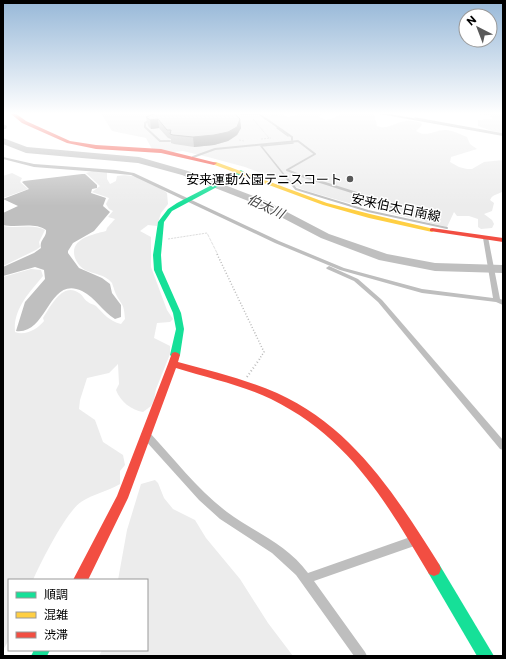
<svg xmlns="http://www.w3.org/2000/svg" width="506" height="659" font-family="Commissioner,'Noto Sans JP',sans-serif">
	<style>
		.green { fill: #ececec }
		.water { fill: #bfbfbf }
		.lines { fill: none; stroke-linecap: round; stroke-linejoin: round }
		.stream-far1 { stroke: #bfbfbf; stroke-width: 1.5 }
		.stream { stroke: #bfbfbf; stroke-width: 2 }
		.river { fill: #bfbfbf; fill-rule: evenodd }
		.path-far2 { stroke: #b9b9b9; stroke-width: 1; stroke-dasharray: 0.5 1; stroke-linecap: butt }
		.path-far1 { stroke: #b9b9b9; stroke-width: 1.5; stroke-dasharray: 1 2; stroke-linecap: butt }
		.path { stroke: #b9b9b9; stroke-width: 2; stroke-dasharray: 1 2.5; stroke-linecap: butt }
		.lane-far1 { stroke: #bebebe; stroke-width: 2 }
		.lane { stroke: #bebebe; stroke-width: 2.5 }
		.street { fill: #bebebe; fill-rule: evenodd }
		.fast { fill: #16e098; fill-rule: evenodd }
		.slow { fill: #ffcf43; fill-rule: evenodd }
		.jam { fill: #f24e42; fill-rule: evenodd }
		.wall { fill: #c0c0c0 }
		.shaded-wall { fill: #9c9c9c }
		.building { fill: #dfdfdf; stroke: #9c9c9c }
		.poi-dot { fill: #595959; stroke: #fff; stroke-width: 1.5 }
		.labels { text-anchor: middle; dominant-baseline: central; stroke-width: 3; stroke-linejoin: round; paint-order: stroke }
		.far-poi-label { font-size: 13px; fill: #000; stroke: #fff; text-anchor: end }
		.far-water-label { font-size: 13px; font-style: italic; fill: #444; stroke: #fff }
		.far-street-label { font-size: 13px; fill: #000; stroke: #fff }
	</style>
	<rect width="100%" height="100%" fill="#fff"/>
	<g class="green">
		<path d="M101,113H281L288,117L303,113H323L319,117L326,120L334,118L341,113H370L374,115L377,126C391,132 399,115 421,123L422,125L416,131C427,138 434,130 445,130C452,130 460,134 467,137L470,144L477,149L451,157L450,162L459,167L467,169H472L484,162L503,160V191C499,195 493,193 490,200L494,203L492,211L484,214L492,220L494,224L492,228L481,229L478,227V219L469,216H457L454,212L447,227L345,202L307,191L245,167L208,157L183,151L173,152L152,149L146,138L112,131Z"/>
		<polygon points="458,113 503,113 503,133 492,131 478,126 478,120 493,119 490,115"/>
		<path d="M97,170L107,172V179L110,184L116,181L117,176C134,172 154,183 167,193L168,204L161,213L157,226L148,225L140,231L151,237V267L167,310L173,319L170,322L157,323L154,338L170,346V354L156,389L154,400L151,406L143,412C131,410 120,401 116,390L119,384L118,364L109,373L87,378L80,400L79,409L95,420L103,442L123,455L125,465L120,471V484C108,491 93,494 81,502C66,512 41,562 33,580H9V640L3,650V277L31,269L41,270L43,276C29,293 13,309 15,332C25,336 38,329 44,321L43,318C50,307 63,281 79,293C83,295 84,300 88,302C90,304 93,304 96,306C104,314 109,321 121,324L125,319C124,301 121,306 115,292C114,289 113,286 112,283C105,274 93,274 85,270C80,267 77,263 75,258C69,239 91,235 106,231L107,228L115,219L108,217L113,211L109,209L106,204L109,198L92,192L100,186L86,173Z"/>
		<polygon points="12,173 22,178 20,182 28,189 3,198 3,176"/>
		<path d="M3,226C17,229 33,223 45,230L39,242L40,247L36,250L3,266Z"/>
		<polygon points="155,480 158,483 164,498 173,509 195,520 206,538 240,579 268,623 293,656 99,656 102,650 147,650 147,580 118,580 127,530 141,484"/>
	</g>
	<path class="water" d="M82,174H85L97,185V188L92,189L91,193L106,198L103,206L110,212L94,231L73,243L68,251V253L79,268L102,278L110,284L112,293L121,305V317L115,319C103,312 95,297 82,291C48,275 48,335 16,331L25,302L45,279L44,270L35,267L3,276V267L34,253L41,248C39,240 47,237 46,230C35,222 17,228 3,225V213L18,206L3,199L29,189L22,182L24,181Z"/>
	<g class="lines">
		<g class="stream-far1">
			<polyline points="141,113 157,114"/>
			<polyline points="415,118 503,134"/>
			<polyline points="277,128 288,136"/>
			<polyline points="285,176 261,146 293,143"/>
		</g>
		<polyline class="stream" points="284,175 296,189 368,211 447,228"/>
		<g class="river">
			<polygon points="3,124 7,126 6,129 3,129"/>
			<polygon points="3,138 27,147 139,157 188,171 264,200 329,234 387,254 435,263 503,265 503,273 435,271 379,260 321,238 256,204 182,175 138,163 26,153 3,144"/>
		</g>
		<g class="path-far2">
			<polyline points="271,116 287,113"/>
			<polyline points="253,119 269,138"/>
			<polyline points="261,139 271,138"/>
			<polyline points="239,140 244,141"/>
			<polyline points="168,239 207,233 218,255"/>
		</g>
		<polyline class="path-far1" points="217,254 264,352 260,358"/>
		<polyline class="path" points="247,377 261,357"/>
		<g class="lane-far1">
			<polyline points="229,113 259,114 292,137 292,140"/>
			<polyline points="151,120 145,123 145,127 160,141 170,141"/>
			<polyline points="193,157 215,149 298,141 315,154 287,170 302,176"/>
		</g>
		<polyline class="lane" points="299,175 362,195 392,207"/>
		<g class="street">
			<polygon points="374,113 384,113 503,134 503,136"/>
			<polygon points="3,157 34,164 116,170 134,173 279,241 344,268 422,289 493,298 483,238 486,236 488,237 500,299 503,300 503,305 496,302 422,293 340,270 275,243 131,175 99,172 34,167 3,159"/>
			<polygon points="329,266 358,279 382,300 503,440 503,450 500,449 378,302 354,281 327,269 326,268"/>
			<path d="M147,432L150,433C175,460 198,490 227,512C254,532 287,544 308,573L416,535L420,536L421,540L420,544L314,581L365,652L367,656H354L296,575L272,553L220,519L199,500L144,439L143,436L144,433Z"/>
		</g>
		<g class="fast">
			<polygon points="241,170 244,172 243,173 172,211 164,222 161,255 162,270 181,313 184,329 180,355 178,357 172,357 170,355 176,329 173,313 154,270 153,255 158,222 168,209 177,203"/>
			<polygon points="434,562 439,564 494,656 477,656 429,574 427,569 429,564"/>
			<polygon points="34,650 50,650 47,656 31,656"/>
		</g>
		<polygon class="slow" points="212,162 216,162 327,203 370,214 434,229 435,230 432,232 369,218 323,205 212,164"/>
		<g class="jam">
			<polygon points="10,113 15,113 26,121 70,141 96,145 161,149 217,163 214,165 161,153 96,149 67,143 22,123"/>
			<polygon points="432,228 503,238 503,242 430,231 430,229"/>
			<path d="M175,352L178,353L180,355L178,362C211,371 245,379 277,393C353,427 396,496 439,564L441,569L439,574L434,576L429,574C386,502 350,438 271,399C242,385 208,378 176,368L128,498L88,580H73L117,496L168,364L172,353Z"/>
		</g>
	</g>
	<polygon class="wall" points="146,117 240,119 241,128 237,135 228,141 214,145 194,147 174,144 171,143 171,139 168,138 159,128 151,129 148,126"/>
	<g class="shaded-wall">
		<polygon points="158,119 159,128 151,129 150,120"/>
		<polygon points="240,119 241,128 237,135 228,141 214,145 194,147 193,137"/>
	</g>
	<polygon class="building" points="156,113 234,113 240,119 237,127 228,132 214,135 193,137 173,135 170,134 171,130 167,130 158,119 150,120 146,117"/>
	<linearGradient id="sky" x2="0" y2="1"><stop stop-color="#97b8d8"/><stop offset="0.55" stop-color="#fff"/><stop offset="1" stop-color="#fff" stop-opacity="0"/></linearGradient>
	<rect width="506" height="206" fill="url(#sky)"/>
	<circle class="poi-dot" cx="350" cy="179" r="4"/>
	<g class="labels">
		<g class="far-poi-label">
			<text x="342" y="179">安来運動公園テニスコート</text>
		</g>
		<g class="far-water-label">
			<text transform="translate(266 206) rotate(25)">伯太川</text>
		</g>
		<g class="far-street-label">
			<text transform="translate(396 207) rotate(12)">安来伯太日南線</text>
		</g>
	</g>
	<rect width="506" height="659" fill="none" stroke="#000000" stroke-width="8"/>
	<rect x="8" y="579" width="140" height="72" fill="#ffffff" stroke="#999999"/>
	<rect x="16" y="592" width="20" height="6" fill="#16e098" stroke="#999999"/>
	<text x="44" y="599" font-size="12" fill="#000000">順調</text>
	<rect x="16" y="612" width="20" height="6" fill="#ffcf43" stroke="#999999"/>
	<text x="44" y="619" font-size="12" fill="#000000">混雑</text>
	<rect x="16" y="632" width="20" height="6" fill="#f24e42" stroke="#999999"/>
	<text x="44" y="639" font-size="12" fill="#000000">渋滞</text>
	<g transform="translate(478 28) rotate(318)"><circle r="19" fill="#ffffff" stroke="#999999"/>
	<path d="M0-3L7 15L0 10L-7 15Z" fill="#595959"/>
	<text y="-6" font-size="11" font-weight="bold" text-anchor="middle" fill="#000000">N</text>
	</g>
</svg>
